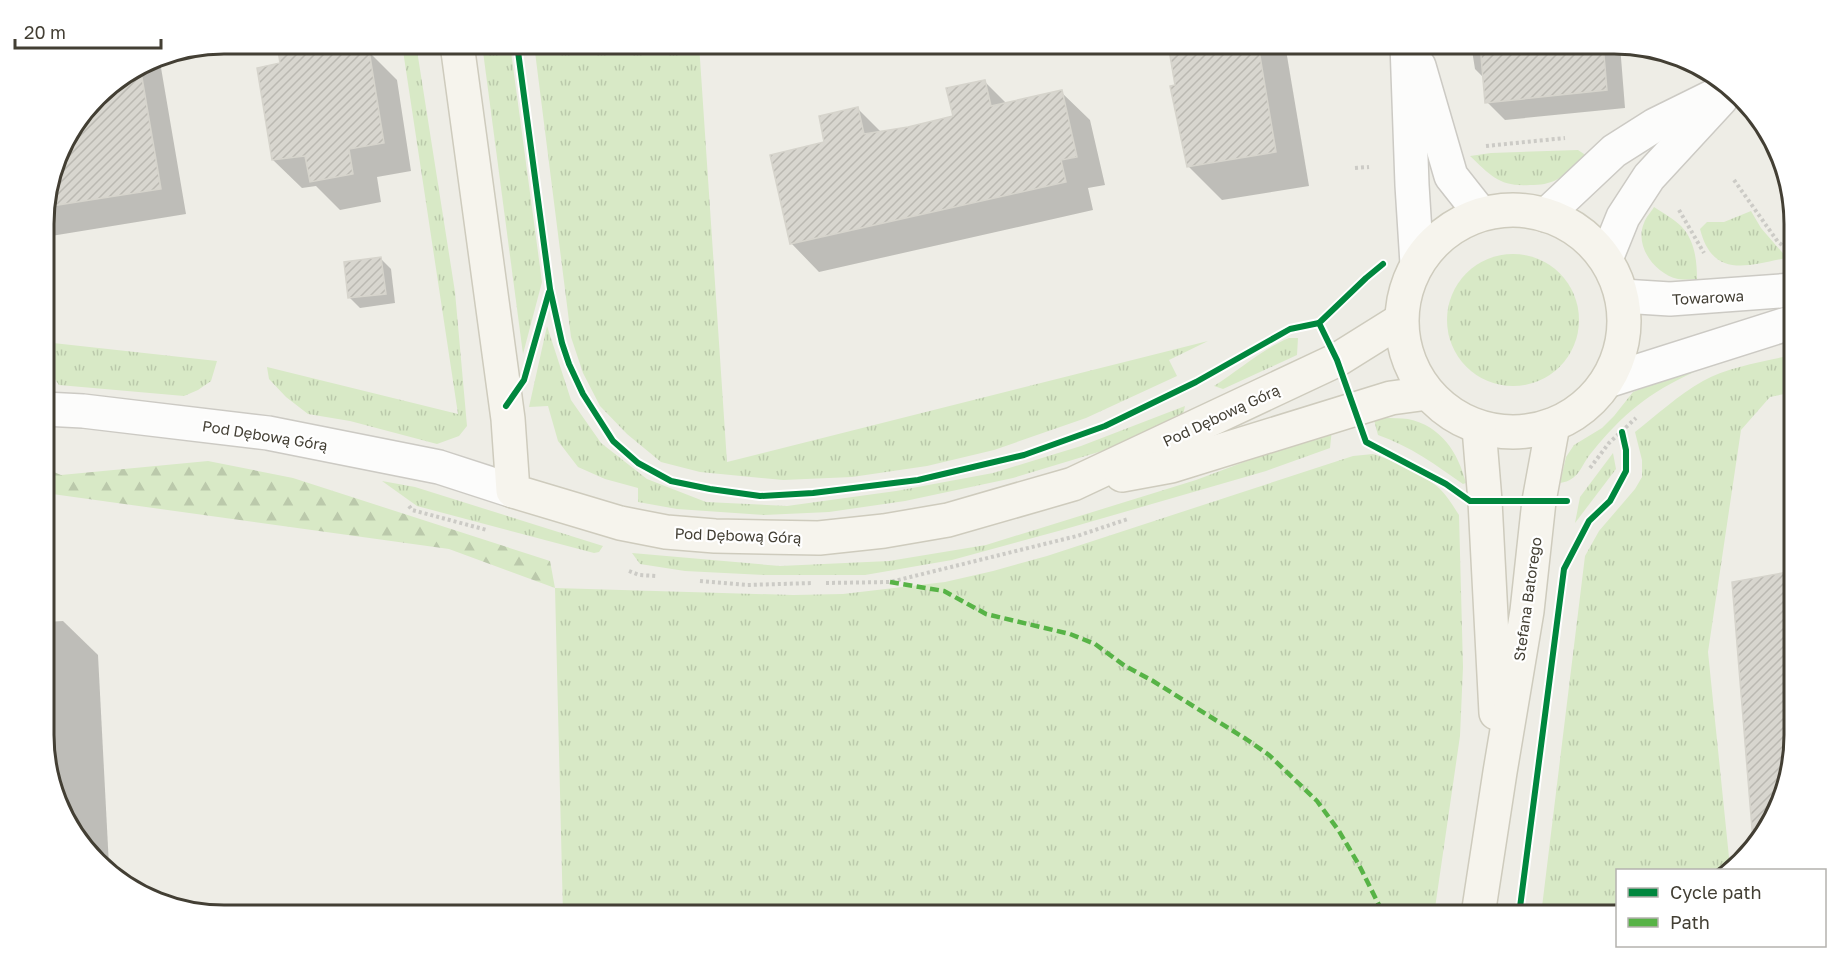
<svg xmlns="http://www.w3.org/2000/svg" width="1838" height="959" font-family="'Golos Text',sans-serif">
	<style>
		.grass { fill: url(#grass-tufts) }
		.forest { fill: url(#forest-firs) }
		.shadow { fill: #0003 }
		.building { fill: url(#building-hatch); stroke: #d6d4cc; stroke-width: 1.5 }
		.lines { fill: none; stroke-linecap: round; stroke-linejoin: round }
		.street-casing { stroke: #cccac4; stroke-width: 36 }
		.secondary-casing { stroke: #cecbbd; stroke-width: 36 }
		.path { stroke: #cccbc6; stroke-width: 4; stroke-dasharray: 3 3; stroke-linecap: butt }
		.street { stroke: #fcfcfb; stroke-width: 33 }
		.secondary { stroke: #f6f4ed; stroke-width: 33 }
		.quiet { stroke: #57b346; stroke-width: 4.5; stroke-dasharray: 9 4.5; stroke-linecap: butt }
		.cycleway-casing { stroke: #fff; stroke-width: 10 }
		.cycleway { stroke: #00873e; stroke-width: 6 }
		.labels { text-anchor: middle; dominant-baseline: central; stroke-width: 4.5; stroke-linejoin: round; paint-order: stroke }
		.street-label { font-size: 15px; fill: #433f34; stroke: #fff }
		.rim { fill: none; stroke: #433f34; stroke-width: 3 }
	</style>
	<defs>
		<pattern id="grass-tufts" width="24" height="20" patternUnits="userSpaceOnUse" patternTransform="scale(1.5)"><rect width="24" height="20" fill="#d8e9c6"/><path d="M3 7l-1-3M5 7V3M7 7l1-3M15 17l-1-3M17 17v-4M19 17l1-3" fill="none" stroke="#bbc9ab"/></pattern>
		<pattern id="forest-firs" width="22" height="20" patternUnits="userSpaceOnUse" patternTransform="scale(1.5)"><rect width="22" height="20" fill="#d8e9c6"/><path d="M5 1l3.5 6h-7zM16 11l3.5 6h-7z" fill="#bbc9ab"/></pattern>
		<pattern id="building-hatch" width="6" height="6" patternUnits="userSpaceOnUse" patternTransform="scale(1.5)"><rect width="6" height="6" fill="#d8d6cf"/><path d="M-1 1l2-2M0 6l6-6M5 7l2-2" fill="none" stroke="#bbb9b2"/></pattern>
	</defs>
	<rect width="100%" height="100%" fill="#eeede6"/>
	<g class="grass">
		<polygon points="402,44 416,44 455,292 467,426 459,436 437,444 350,421 308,414 286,397 269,379 267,367 458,414"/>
		<polygon points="482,44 510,44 542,282 523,354"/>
		<polygon points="534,44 699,44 727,462 1208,341 1169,360 1177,376 1086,418 994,450 927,466 852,477 783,480 700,472 661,462 627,434 600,406 583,373 571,337"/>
		<path d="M1578,150L1587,156C1578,164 1568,173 1558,179C1549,184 1540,185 1530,185C1500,187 1491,176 1470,156L1491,153Z"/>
		<path d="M1654,207C1663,213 1674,219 1681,226C1695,240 1697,261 1697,280C1691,279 1684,280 1678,279C1655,274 1634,246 1644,223C1646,217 1651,212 1654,207Z"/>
		<path d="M1751,211L1761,228L1787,258C1749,265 1713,280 1700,229L1707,222H1724Z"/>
		<circle cx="1513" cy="320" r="66"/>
		<polygon points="547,326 571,400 601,443 647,479 706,502 787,506 896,491 993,473 1081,446 1185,406 1183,415 1122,445 1013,478 905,501 829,512 764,515 677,509 638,502 638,488 605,479 578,467 558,441 548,406 529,407"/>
		<path d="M1289,338H1298L1297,355L1223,389L1214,386C1239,370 1262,349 1289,338Z"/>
		<polygon points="44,342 217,361 211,381 198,390 184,396 59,385 50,372 44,370"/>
		<path d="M1793,355L1794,392L1770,397L1741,430L1708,652L1730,867L1727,870H1618L1617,915H1541L1585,556L1599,531L1635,489L1642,477V460L1635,432C1657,415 1678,395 1703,381C1728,367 1765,361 1793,355Z"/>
		<path d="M1694,372C1648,393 1623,414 1592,452C1580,466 1580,480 1560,483L1566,457L1574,445L1602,428L1614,416L1633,392L1665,379Z"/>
		<path d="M1384,418C1392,418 1401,418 1408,419C1441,426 1458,452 1466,483L1463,484C1436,465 1410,446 1378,435L1374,420Z"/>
		<polygon points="1332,429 1330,448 1266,471 1062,530 952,560 865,575 765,575 685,571 640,564 632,553 780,566 889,561 986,545 1196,480"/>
		<polygon points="1613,453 1616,469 1575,523 1580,497"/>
		<path d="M1373,454C1390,459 1427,476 1440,489C1448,497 1453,506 1459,515L1463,667L1460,736L1434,915H563L555,588L793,595L843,594L945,582L993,571L1047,556L1353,456Z"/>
		<polygon points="382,481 415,487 603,546 599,552 594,553 417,506"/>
	</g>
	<polygon class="forest" points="208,461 293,478 550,561 555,588 449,549 45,493 44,468 61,475"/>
	<g class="shadow">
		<polygon points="278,44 368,44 370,53 397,80 411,171 377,177 381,202 340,210 316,186 302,188 273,160 282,64"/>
		<polygon points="1170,44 1285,44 1309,186 1222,200 1188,166"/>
		<polygon points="1471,44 1614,44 1620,45 1625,108 1505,120 1487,102 1485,79 1475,69"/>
		<polygon points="159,56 186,214 45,237 44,243 44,212 62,144 105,89 155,57"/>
		<polygon points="985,82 1007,104 1061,92 1090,120 1105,185 1088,188 1093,210 819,272 791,243 826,144 857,108 882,133 954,117"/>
		<polygon points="381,259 391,269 395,303 360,308 350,298"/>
		<polygon points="1794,572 1794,735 1776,815 1734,583"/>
		<polygon points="63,621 98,655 109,866 74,835 45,759 45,622"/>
	</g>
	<g class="building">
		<polygon points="277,44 345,44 346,52 369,50 384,143 349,149 353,174 310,182 305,156 272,160 257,68 280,63"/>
		<polygon points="1168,44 1258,44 1276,152 1187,167 1170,86 1175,85"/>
		<polygon points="1480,44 1603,44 1607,90 1485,103"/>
		<polygon points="140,66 161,189 45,207 62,144 105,89"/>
		<polygon points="985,80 991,106 1062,90 1077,157 1061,160 1066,182 790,244 770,155 824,142 819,116 858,107 864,134 908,127 953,116 946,88"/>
		<polygon points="381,257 386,294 348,298 344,262"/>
		<polygon points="1794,571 1794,735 1776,815 1753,841 1732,582"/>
	</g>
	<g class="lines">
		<g class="street-casing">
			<g id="street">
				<polyline points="1407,44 1412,185 1417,264"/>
				<polyline points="1419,66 1451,176 1481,214"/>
				<polyline points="1546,215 1614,151 1655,125 1726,90"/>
				<polyline points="1606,259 1623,217 1649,177 1721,99"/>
				<polyline points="1622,296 1670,299 1793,290"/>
				<polyline points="1607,381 1793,322"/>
				<polyline points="44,409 83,411 268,433 439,467 513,491"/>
			</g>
		</g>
		<g class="secondary-casing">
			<g id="secondary">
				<polyline points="457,44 508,419 513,491 620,523 666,532 715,536 819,538 884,531 948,520 1073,484 1337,360 1401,320"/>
				<circle cx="1513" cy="321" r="111"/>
				<polyline points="1479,428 1485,501 1496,713"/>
				<polyline points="1122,475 1171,466 1391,398 1428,393"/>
				<polyline points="1478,915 1500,772 1527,611 1539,501 1553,425"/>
			</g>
		</g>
		<g class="path">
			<polyline points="1486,146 1565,138"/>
			<polyline points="1355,168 1369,167"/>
			<polyline points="1734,180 1778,242 1786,248"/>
			<polyline points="1679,210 1704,253"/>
			<polyline points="1590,468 1609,443 1636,418"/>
			<polyline points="409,506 412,510 487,530"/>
			<polyline points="629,571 639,575 657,576"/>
			<polyline points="700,581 747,585 813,583"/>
			<polyline points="826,583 890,582 1077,536 1128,519"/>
		</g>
		<use href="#street" class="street"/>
		<use href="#secondary" class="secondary"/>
		<polyline class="quiet" points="890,582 944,591 986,614 1070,634 1095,644 1125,666 1153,681 1246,739 1269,755 1317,801 1339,831 1359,865 1384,915"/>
		<g class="cycleway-casing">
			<g id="cycleway">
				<polyline points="517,44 550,289 562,343 569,364 583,394 613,441 638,463 671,481 710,489 760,496 813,493 918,480 1024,455 1105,426 1196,382 1290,329 1319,323"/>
				<polyline points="1383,264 1366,278 1319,323 1337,360 1366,442 1446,484 1470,501 1567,501"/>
				<polyline points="506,406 524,380 549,292"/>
				<polyline points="1519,915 1564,569 1589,521 1610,501 1626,471 1626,450 1622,432"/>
			</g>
		</g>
		<use href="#cycleway" class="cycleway"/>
	</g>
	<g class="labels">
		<g class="street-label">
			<text transform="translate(1708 297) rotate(-3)">Towarowa</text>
			<text transform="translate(1221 415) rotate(-25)">Pod Dębową Górą</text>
			<text transform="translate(265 435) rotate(9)">Pod Dębową Górą</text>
			<text transform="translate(738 535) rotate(2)">Pod Dębową Górą</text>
			<text transform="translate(1527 599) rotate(-82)">Stefana Batorego</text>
		</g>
	</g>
	<path d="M0 0H1838V959H0ZM224 54H1614A170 170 0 0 1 1784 224V735A170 170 0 0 1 1614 905H224A170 170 0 0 1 54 735V224A170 170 0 0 1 224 54Z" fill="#fff" fill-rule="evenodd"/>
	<path class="rim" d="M224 54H1614A170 170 0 0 1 1784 224V735A170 170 0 0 1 1614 905H224A170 170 0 0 1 54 735V224A170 170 0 0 1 224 54Z"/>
	<rect x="1616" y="869" width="210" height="78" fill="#ffffff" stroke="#b4b2ae" stroke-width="1.5"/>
	<rect x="1628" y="888" width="30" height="9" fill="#00873e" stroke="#b4b2ae" stroke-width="1.5"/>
	<text x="1670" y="899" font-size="18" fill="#433f34">Cycle path</text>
	<rect x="1628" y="918" width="30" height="9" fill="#57b346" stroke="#b4b2ae" stroke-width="1.5"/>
	<text x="1670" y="929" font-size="18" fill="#433f34">Path</text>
	<path d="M15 39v9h146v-9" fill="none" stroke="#433f34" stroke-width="3"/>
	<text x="24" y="39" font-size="18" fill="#433f34" stroke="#ffffff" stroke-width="4.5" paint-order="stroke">20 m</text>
</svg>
